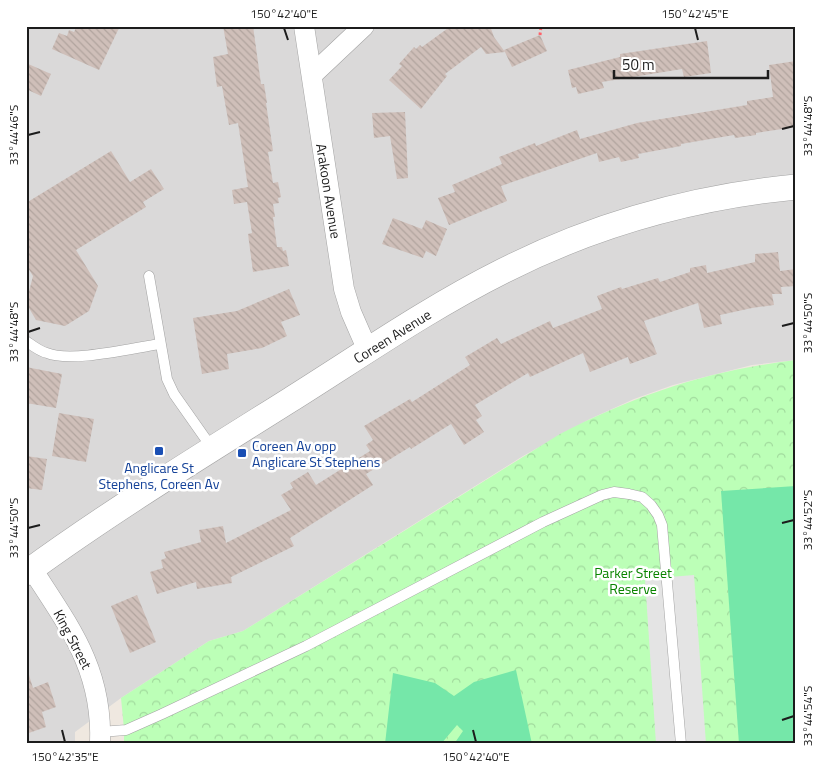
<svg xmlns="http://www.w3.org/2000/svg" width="822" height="770" font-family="'Titillium Web',sans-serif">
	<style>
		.residential { fill: #dad9d9 }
		.park { fill: url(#park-crowns) }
		.pitch { fill: #75e7a9 }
		.parking { fill: #e4e4e4 }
		.building { fill: url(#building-back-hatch) }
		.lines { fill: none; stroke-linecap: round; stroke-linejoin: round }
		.service-casing { stroke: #a3a3a3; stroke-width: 11 }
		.minor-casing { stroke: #a3a3a3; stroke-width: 21 }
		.tertiary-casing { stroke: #a3a3a3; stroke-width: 26 }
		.path { stroke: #ff6169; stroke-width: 3; stroke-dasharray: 2.5 2.5; stroke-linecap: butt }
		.service { stroke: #fff; stroke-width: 10 }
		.minor { stroke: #fff; stroke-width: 20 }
		.tertiary { stroke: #fff; stroke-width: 25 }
		.ticks { fill: none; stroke: #1c1c1c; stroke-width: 2 }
		.transit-dot { fill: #1a4fb4; stroke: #fff; stroke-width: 2 }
		.labels { text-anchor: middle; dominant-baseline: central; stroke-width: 5; stroke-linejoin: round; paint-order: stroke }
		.street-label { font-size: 14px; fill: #1c1c1c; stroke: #fff }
		.transit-label { font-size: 14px; fill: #164399; stroke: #fff; text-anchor: start }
		.park-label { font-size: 14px; fill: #0a8400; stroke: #fff }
		.neatline { fill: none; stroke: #1c1c1c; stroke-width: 2 }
		.ticks-label { font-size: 12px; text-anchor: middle; fill: #1c1c1c }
	</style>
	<defs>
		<pattern id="park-crowns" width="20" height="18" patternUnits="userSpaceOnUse" patternTransform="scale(1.25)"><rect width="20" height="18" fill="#bcffb7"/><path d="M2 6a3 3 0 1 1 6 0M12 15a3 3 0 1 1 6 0" fill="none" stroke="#a1da9d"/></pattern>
		<pattern id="building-back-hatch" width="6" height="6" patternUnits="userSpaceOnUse" patternTransform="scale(1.25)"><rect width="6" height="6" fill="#cfbfb9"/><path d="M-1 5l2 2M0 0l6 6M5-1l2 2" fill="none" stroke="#b1a49e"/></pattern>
	</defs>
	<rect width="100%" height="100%" fill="#efe8e0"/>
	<polygon class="residential" points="26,26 796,26 796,360 752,365 673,385 634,399 590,419 523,456 243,631 209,641 121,698 75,732 75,744 26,744"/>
	<path class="park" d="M796,360V744H124V729L121,698L209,641L243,631L560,434C639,394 707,371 796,360Z"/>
	<g class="pitch">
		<polygon points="796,486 796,744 739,744 721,491"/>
		<polygon points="516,670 532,744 454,744 463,731 457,725 441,744 385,744 393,673 435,683 454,696 474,682"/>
	</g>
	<polygon class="parking" points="694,575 706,744 656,744 645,579"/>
	<g class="building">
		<polygon points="77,26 120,26 99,70 52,49 59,33 67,36 69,30 74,32"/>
		<polygon points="223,26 253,26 261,84 264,84 267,103 266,103 273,151 268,152 273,183 278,182 281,197 278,198 279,203 273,204 275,217 273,217 277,247 282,247 283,251 286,250 289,266 253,272 248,234 252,233 247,202 234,204 232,190 248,187 238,123 229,125 222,86 217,87 213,57 228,54"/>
		<polygon points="451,26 490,26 494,37 505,52 504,50 540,35 547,51 512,67 505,52 486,54 481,47 445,74 447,76 421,109 389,80 402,66 399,64 414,47 416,49 420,45 422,47"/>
		<polygon points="707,41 711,73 684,77 682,69 602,82 604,88 578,94 576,87 572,88 568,70 620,57 620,54"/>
		<polygon points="796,61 796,127 756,133 756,135 735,138 734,135 681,144 681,146 638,154 639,158 621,162 619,157 599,162 597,153 501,186 507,201 449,225 438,198 455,192 452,185 502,164 499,157 535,143 536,146 577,130 580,139 637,123 747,105 747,101 773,97 769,65"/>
		<polygon points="26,63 51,74 41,96 26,89"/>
		<polygon points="405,112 408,178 397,179 390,136 374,138 372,113"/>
		<polygon points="111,151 130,182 151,169 164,189 143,202 146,207 76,250 98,286 89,311 65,326 36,320 26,303 33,276 26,265 26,203"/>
		<polygon points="393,218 422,229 426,220 447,229 436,256 426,251 423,258 382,244"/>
		<polygon points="778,252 780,271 796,269 796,286 781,287 782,294 772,294 774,305 752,308 720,315 722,324 704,328 698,303 644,321 657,354 630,364 628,357 590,372 583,353 530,377 528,373 475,405 482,416 476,420 484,432 464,445 451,424 411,449 410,447 366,474 373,485 290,538 294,546 231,577 232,583 197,589 196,582 157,594 150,572 163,568 161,560 166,558 164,552 201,542 199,530 223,526 226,543 291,510 281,495 293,488 290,483 308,472 316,485 370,451 366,445 373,440 364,426 410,399 412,402 470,365 465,357 497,338 501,344 550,321 553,328 602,309 597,296 621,287 622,289 658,278 660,282 690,272 690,268 706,265 707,273 755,262 755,254"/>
		<polygon points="289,289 300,315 281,322 287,336 262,348 227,354 229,369 202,374 193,318 237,311"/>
		<polygon points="26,367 62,374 56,408 26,403"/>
		<polygon points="59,413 94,419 86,462 52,456"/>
		<polygon points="26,456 47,459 42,490 26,488"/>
		<polygon points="137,595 156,642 130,653 111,606"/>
		<polygon points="29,675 33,688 48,682 56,707 42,712 46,727 26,734 26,676"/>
	</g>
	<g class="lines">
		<g class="service-casing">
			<g id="service">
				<polyline points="149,276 167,379 174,394 212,448"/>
				<path d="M26,341C33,346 39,351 47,353C71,363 132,348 160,344"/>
				<polyline points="100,732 126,730 162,714 306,646 543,522 602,495 614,492 629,494 642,497 651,505 658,515 662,525 681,744"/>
			</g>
		</g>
		<g class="minor-casing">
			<g id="minor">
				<polyline points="304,26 344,289 351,312 368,351"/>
				<polyline points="312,75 364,26"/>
				<path d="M32,569C70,628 103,670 100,744"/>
			</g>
		</g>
		<g class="tertiary-casing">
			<path id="tertiary" d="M26,573C111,511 201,456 290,400C360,356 429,308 503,271C594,225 694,197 796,187"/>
		</g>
		<polyline class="path" points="540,35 541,26"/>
		<use href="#service" class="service"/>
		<use href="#minor" class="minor"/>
		<use href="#tertiary" class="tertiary"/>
	</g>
	<path class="ticks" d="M284,28L288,40M695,28L698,40M782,129L794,126M28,135L40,132M782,326L794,323M28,332L40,328M782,523L794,520M28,528L40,525M782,720L794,716M62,730L65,742M473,730L476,742"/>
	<g class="transit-dot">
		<rect x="154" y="446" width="10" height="10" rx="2.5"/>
		<rect x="237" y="448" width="10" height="10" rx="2.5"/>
	</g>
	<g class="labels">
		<g class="street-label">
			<text transform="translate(329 191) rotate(81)">Arakoon Avenue</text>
			<text transform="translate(392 336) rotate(-32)">Coreen Avenue</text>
			<text transform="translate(73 639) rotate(62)">King Street</text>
		</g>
		<g class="transit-label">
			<text x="252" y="445">Coreen Av opp<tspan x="252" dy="16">Anglicare St Stephens</tspan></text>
			<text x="159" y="467" text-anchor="middle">Anglicare St<tspan x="159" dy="16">Stephens, Coreen Av</tspan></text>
		</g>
		<g class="park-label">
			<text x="633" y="572">Parker Street<tspan x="633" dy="16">Reserve</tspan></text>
		</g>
	</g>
	<rect width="822" height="770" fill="none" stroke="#ffffff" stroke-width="55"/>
	<path d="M614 70v8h154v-8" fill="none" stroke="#1c1c1c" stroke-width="2.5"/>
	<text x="622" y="70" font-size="15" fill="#1c1c1c" stroke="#ffffff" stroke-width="4" paint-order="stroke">50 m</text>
	<rect x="28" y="28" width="766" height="714" class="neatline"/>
	<g class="ticks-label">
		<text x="284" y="18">150°42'40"E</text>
		<text x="695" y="18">150°42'45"E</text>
		<text transform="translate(808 126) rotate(-90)" y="4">33°44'48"S</text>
		<text transform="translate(14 135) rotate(-90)" y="4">33°44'46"S</text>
		<text transform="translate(808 323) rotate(-90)" y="4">33°44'50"S</text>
		<text transform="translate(14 332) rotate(-90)" y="4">33°44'48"S</text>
		<text transform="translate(808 520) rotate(-90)" y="4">33°44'52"S</text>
		<text transform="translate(14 528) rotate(-90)" y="4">33°44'50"S</text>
		<text transform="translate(808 716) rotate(-90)" y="4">33°44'54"S</text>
		<text x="65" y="761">150°42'35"E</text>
		<text x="476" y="761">150°42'40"E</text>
	</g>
</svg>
